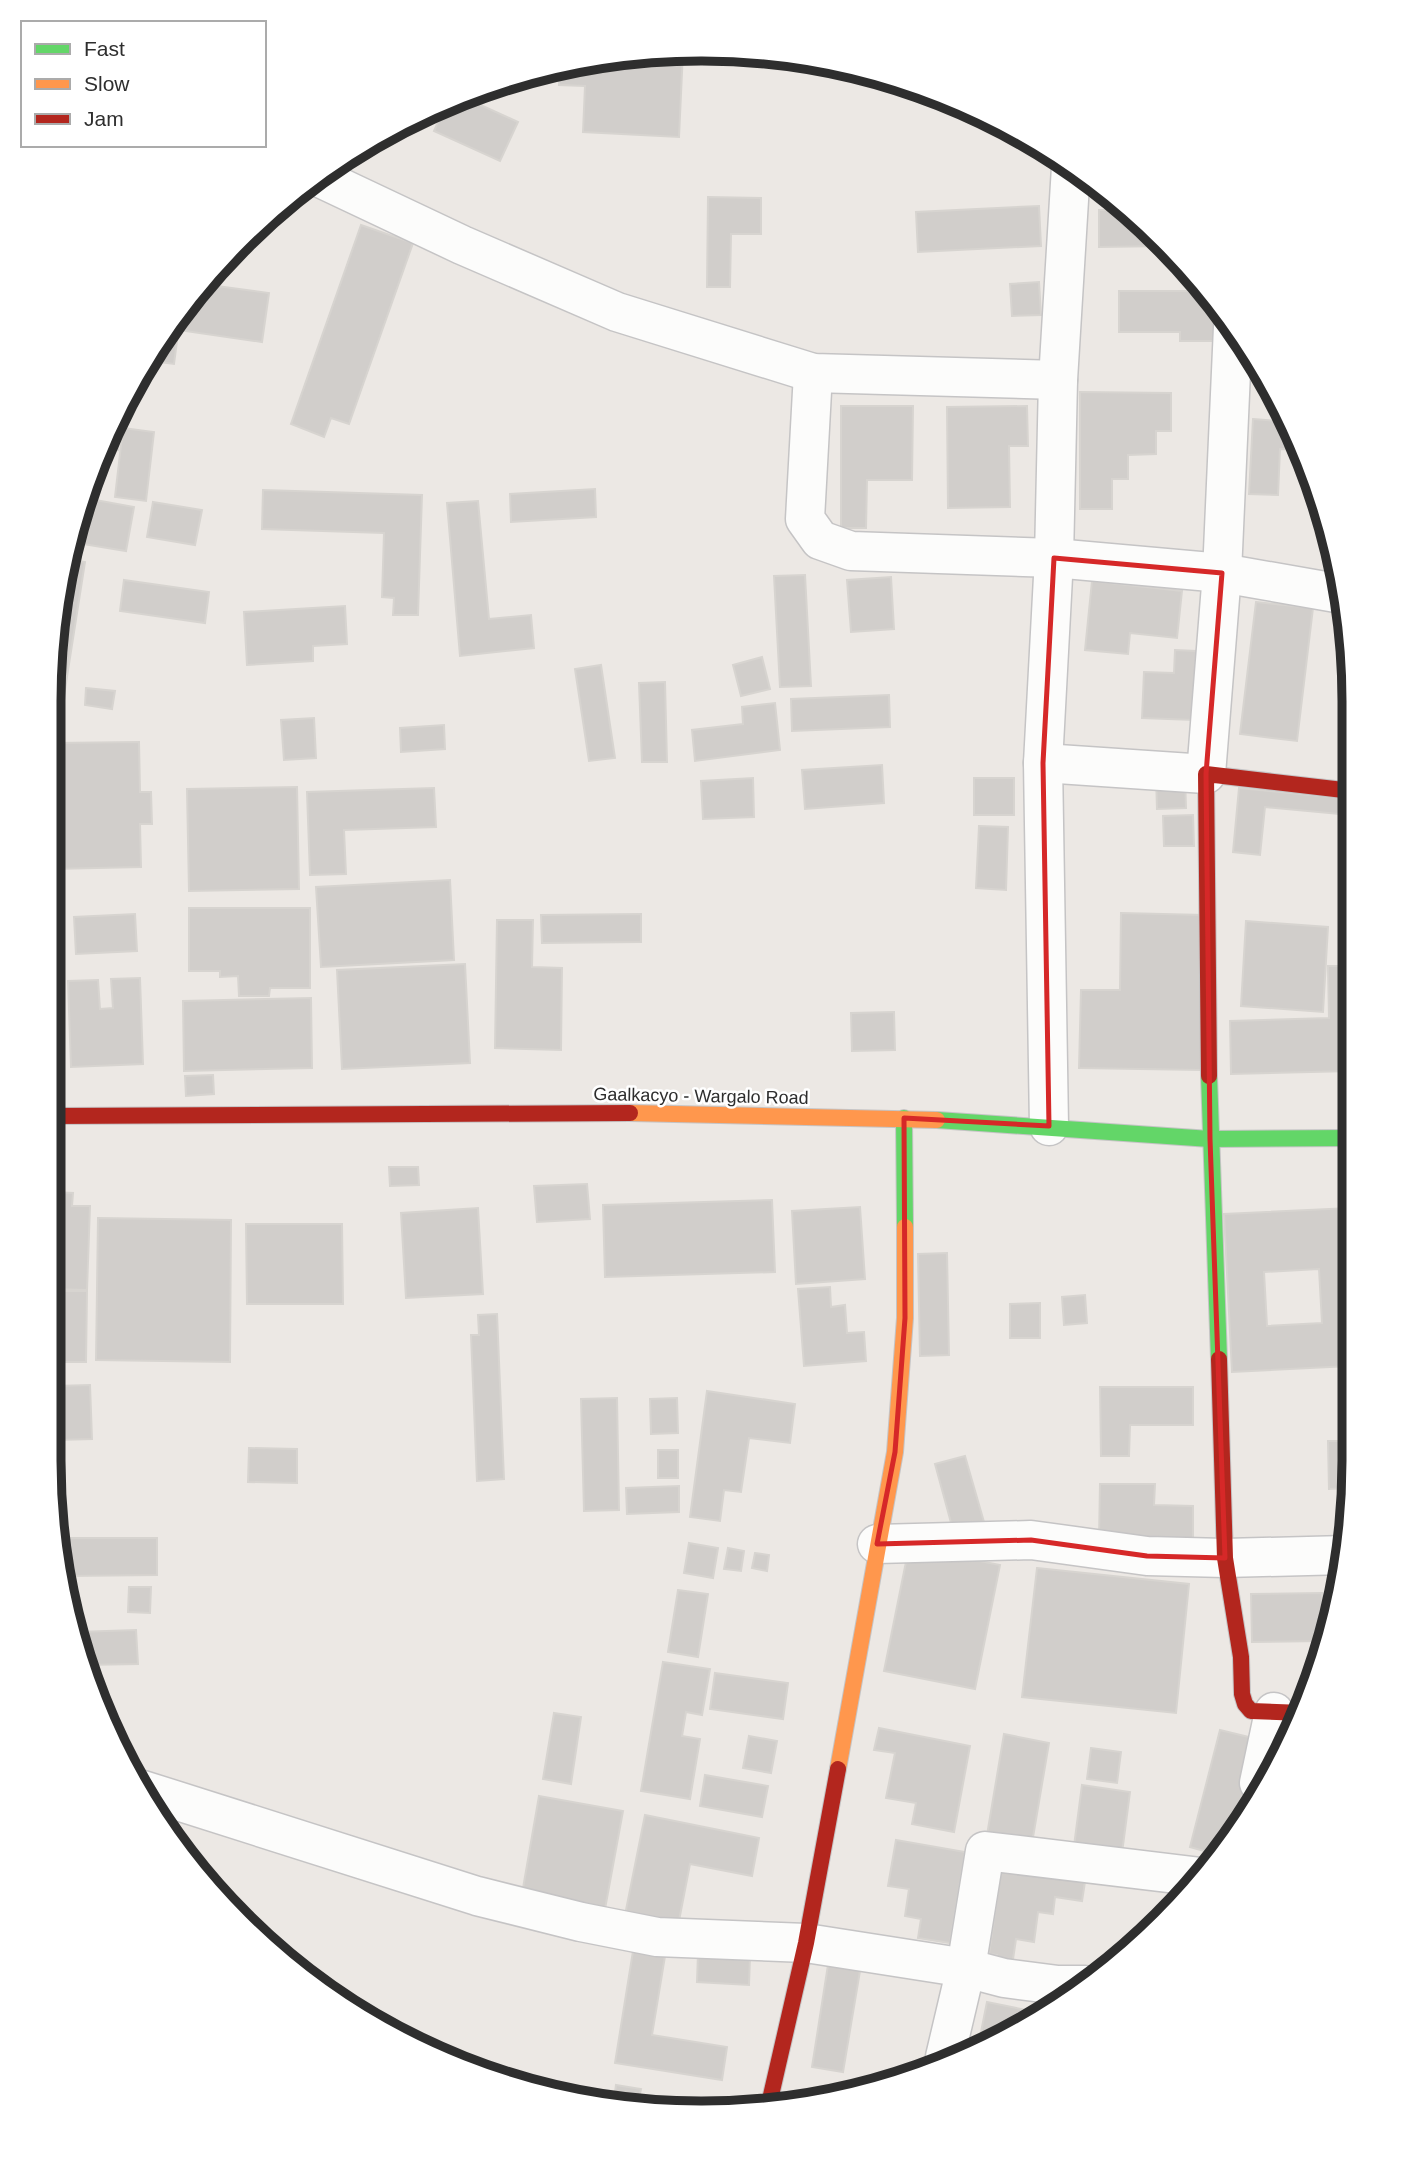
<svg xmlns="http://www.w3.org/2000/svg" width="1403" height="2162" font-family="Helvetica,sans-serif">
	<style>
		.building { fill: #d1cecb; stroke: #d7d4d0; stroke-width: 2; fill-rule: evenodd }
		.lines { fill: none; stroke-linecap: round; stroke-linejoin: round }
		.street-casing { stroke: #c5c4c5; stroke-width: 41 }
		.fast-casing { stroke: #c5c4c5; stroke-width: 18 }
		.slow-casing { stroke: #c5c4c5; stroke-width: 18 }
		.jam-casing { stroke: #c5c4c5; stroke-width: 18 }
		.street { stroke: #fcfcfb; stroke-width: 38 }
		.fast { stroke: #63d668; stroke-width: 16 }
		.slow { stroke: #ff974d; stroke-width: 16 }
		.jam { stroke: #b3261e; stroke-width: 16 }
		.marked { fill: none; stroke: #d62828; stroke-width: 5; stroke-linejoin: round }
		.labels { text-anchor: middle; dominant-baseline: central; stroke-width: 5; stroke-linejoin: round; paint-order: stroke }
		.street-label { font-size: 18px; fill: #2e2e2e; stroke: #fff }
		.rim { fill: none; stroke: #2e2e2e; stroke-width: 9 }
	</style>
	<rect width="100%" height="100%" fill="#ece8e4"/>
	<g class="building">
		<polygon points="658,50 683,51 679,137 583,132 585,86 559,85 560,67"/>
		<polygon points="463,97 518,122 500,161 434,131 446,104"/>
		<polygon points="708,197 761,198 761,234 731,234 730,287 707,287"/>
		<polygon points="1039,206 1041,246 918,252 916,212"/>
		<polygon points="1099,210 1130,210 1164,246 1099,247"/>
		<polygon points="361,225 413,243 349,424 331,418 324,437 291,424"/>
		<polygon points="1039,282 1041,315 1012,316 1010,284"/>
		<polygon points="202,284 269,293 262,342 185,331 189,304"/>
		<polygon points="1119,291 1206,291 1218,303 1218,341 1180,341 1180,332 1119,332"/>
		<polygon points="180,318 174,364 151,361"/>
		<polygon points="1080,392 1171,393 1171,431 1156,431 1156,454 1128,455 1128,479 1112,479 1112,509 1080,509"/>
		<polygon points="841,406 913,406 912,480 867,480 866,528 841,528"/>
		<polygon points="1027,406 1028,446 1009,446 1010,507 948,508 947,407"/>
		<polygon points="115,416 121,416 118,450 105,448"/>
		<polygon points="1253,419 1290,422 1301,450 1280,449 1278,495 1249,494"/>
		<polygon points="123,428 154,432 146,501 115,497"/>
		<polygon points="595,489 596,517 511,522 510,494"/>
		<polygon points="263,490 422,495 418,615 393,615 394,598 382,597 384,533 262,529"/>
		<polygon points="90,499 134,507 126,551 77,543"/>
		<polygon points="478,501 489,619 531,615 534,648 460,656 447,503"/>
		<polygon points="153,502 202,510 195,545 147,537"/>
		<polygon points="72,560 85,562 64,696 54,695 55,616"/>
		<polygon points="805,575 811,686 780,687 774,576"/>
		<polygon points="891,577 894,629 851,632 847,580"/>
		<polygon points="124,580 209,592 205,623 120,611"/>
		<polygon points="1092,581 1182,591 1177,638 1130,633 1128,654 1085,650"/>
		<polygon points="1256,602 1313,608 1297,741 1240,734"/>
		<polygon points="345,606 347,644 313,646 313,661 247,665 244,612"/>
		<polygon points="1175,650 1196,651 1194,720 1142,718 1144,672 1174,673"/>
		<polygon points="762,657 770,689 741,696 733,665"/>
		<polygon points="601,665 615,758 589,761 575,669"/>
		<polygon points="665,682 667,762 642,762 639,683"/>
		<polygon points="86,688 115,691 112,709 85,705"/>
		<polygon points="889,695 890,727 792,731 791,699"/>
		<polygon points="775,703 780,750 695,761 692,730 743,724 742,707"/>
		<polygon points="314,718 316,758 284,760 281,720"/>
		<polygon points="444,725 445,749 401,752 400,728"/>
		<polygon points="139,742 140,792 151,792 152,824 140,824 141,867 53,869 54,743"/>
		<polygon points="882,765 884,803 805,809 802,770"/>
		<polygon points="1156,776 1185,776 1186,808 1157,809"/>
		<polygon points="753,778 754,817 703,819 701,781"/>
		<rect x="974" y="778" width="40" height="37"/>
		<polygon points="297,787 299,889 189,891 187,789"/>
		<polygon points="434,788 436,827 344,830 346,874 310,875 307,792"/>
		<polygon points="1239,788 1341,798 1339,814 1265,807 1260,855 1233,852"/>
		<polygon points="1193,815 1194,846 1164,846 1163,816"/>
		<polygon points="979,826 1008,827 1006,890 976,888"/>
		<polygon points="450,880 454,960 321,967 316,887"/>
		<polygon points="189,908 310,908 310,988 270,988 269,996 239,996 238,976 220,977 220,971 189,971"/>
		<polygon points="1121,913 1204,915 1201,1070 1079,1068 1081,990 1120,990"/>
		<polygon points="135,914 137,951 76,954 74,917"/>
		<polygon points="641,914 641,942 542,943 541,915"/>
		<polygon points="497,920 533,920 532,967 562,968 561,1050 495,1048"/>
		<polygon points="1246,921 1328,927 1323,1012 1241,1006"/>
		<polygon points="465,964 470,1063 342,1069 337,970"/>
		<polygon points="1328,966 1351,966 1351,1071 1231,1074 1230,1021 1329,1018"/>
		<polygon points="140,978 143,1064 71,1067 68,981 98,980 100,1009 113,1008 111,979"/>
		<polygon points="311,998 312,1068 184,1071 183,1001"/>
		<polygon points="894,1012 895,1050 852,1051 851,1013"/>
		<polygon points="213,1075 214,1094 186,1096 185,1076"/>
		<polygon points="389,1167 418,1167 419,1185 390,1186"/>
		<polygon points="587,1184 590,1219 537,1222 534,1186"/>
		<polygon points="53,1192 73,1193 72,1206 90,1206 87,1290 50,1289"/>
		<polygon points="772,1200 775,1272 605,1277 603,1205"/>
		<polygon points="860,1207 865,1279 796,1284 792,1211"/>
		<polygon points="478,1208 483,1294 406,1298 401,1213"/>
		<path d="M1350,1208L1349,1366L1232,1372L1224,1214ZM1319,1269L1322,1323L1267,1326L1264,1272Z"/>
		<polygon points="98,1218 231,1220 230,1362 96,1360"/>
		<polygon points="246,1224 342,1224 343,1304 247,1304"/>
		<polygon points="947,1253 949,1355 920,1356 918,1254"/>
		<polygon points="830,1287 831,1307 845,1305 847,1333 864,1332 866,1361 804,1366 798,1289"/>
		<polygon points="59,1291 87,1291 86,1362 58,1362"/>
		<polygon points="1085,1295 1087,1323 1064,1325 1062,1297"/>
		<polygon points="1040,1303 1040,1338 1010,1338 1010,1304"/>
		<polygon points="497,1314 504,1479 477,1481 471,1335 479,1335 478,1315"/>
		<polygon points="90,1385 92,1439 57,1440 56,1386"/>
		<polygon points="1100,1387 1193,1387 1193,1425 1130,1425 1129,1456 1101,1456"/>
		<polygon points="707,1391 795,1404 790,1443 749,1438 741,1492 724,1490 720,1521 690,1517"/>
		<polygon points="617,1398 619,1510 584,1511 581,1399"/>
		<polygon points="677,1398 678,1433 651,1434 650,1399"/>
		<polygon points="1328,1441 1349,1441 1349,1488 1329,1489"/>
		<polygon points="249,1448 297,1449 297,1483 248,1482"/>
		<rect x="658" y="1450" width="20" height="28"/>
		<polygon points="965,1456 984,1522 953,1530 935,1464"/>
		<polygon points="1100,1484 1155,1484 1154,1505 1193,1506 1193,1542 1099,1540"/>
		<polygon points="679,1486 679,1512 627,1514 626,1488"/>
		<polygon points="65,1538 157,1538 157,1575 68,1576"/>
		<polygon points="689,1543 718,1548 713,1578 684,1573"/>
		<polygon points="909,1547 1000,1565 975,1689 884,1671"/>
		<polygon points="728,1548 744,1551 741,1571 724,1569"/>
		<polygon points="755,1553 769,1555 767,1571 752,1568"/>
		<polygon points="1037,1568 1189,1584 1176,1713 1022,1697"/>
		<polygon points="129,1587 151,1587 150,1613 128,1612"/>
		<polygon points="678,1590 708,1594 698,1657 668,1652"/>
		<polygon points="1322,1593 1322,1641 1252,1642 1251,1594"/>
		<polygon points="136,1630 138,1664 83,1665 77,1632"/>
		<polygon points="663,1662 710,1669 702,1715 686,1712 682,1736 700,1739 690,1799 641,1791"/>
		<polygon points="715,1673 788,1683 783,1719 710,1709"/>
		<polygon points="554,1713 581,1717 571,1784 543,1779"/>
		<polygon points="879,1728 970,1746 954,1832 912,1824 916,1803 886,1798 895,1753 874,1750"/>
		<polygon points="1220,1730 1257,1739 1236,1820 1215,1854 1190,1847"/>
		<polygon points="1004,1734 1049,1743 1031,1849 986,1841"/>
		<polygon points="749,1736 777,1741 771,1773 743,1768"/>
		<polygon points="1091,1748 1121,1752 1117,1783 1087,1779"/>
		<polygon points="705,1775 768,1786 762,1817 700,1806"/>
		<polygon points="1082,1785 1130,1792 1122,1853 1074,1846"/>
		<polygon points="539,1796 623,1811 605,1909 522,1894"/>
		<polygon points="645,1815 759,1838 752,1876 690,1864 678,1926 625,1915"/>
		<polygon points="896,1840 965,1852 950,1943 918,1938 921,1919 905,1916 909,1889 888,1886"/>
		<polygon points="1003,1857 1087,1869 1082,1901 1055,1897 1053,1914 1038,1912 1034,1942 1016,1939 1012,1966 995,1963 997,1955 989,1954"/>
		<polygon points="634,1945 666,1950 652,2035 727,2047 722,2080 615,2063"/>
		<polygon points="698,1953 750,1957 749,1985 697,1982"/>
		<polygon points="828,1965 860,1971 843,2072 812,2067"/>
		<polygon points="987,2002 1041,2013 979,2042"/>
		<polygon points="616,2085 641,2089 638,2103 614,2099"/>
	</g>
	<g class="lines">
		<g class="street-casing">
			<g id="street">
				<polyline points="316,176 462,245 617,312 813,373 1058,380"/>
				<polyline points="813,373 805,519 820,540 851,551 1054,558 1222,573 1342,594"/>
				<polyline points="1043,763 1206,774 1222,573 1233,327"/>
				<polyline points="1049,1126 1043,763 1054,558 1058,380 1071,167"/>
				<polyline points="877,1544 1031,1540 1147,1556 1225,1558 1346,1555"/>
				<polyline points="1259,1783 1274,1712"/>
				<polyline points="143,1790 477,1896 581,1922 657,1937 806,1943 966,1968 1004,1978 1058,1985 1085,1985"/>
				<polyline points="945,2057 966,1968 985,1851 1201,1877"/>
			</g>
		</g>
		<g class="fast-casing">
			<g id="fast">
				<polyline points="1209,1076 1219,1359"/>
				<polyline points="904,1118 905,1227"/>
				<polyline points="937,1120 1210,1139 1350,1138"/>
			</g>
		</g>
		<g class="slow-casing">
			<g id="slow">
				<polyline points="630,1113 937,1120"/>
				<polyline points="838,1769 895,1452 905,1318 905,1227"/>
			</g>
		</g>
		<g class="jam-casing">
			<g id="jam">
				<polyline points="1209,1076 1206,774 1352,791"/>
				<polyline points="51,1116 630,1113"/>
				<polyline points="1219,1359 1225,1558 1241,1657 1242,1694 1245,1704 1251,1711 1303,1713"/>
				<polyline points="769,2104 806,1943 838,1769"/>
			</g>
		</g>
		<use href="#street" class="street"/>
		<use href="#fast" class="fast"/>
		<use href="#slow" class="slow"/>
		<use href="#jam" class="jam"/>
	</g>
	<path class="marked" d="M1054,558L1222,573L1206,774L1210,1139L1225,1558L1147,1556L1031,1540L877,1544L895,1452L905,1318L904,1118L1049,1126L1043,763Z"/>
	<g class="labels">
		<g class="street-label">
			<text transform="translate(701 1096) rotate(1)">Gaalkacyo - Wargalo Road</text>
		</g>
	</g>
	<path d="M0 0H1403V2162H0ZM701 61H702A640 640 0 0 1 1342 701V1461A640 640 0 0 1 702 2101H701A640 640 0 0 1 61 1461V701A640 640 0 0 1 701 61Z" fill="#fff" fill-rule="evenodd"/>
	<path class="rim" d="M701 61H702A640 640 0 0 1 1342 701V1461A640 640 0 0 1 702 2101H701A640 640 0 0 1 61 1461V701A640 640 0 0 1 701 61Z"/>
	<rect x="21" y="21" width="245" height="126" fill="#ffffff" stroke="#ababab" stroke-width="2"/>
	<rect x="35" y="44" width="35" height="10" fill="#63d668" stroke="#ababab" stroke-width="2"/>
	<text x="84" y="56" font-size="21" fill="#2e2e2e">Fast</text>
	<rect x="35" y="79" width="35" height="10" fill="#ff974d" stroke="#ababab" stroke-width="2"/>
	<text x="84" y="91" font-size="21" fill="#2e2e2e">Slow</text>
	<rect x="35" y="114" width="35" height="10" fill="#b3261e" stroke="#ababab" stroke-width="2"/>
	<text x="84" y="126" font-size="21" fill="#2e2e2e">Jam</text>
</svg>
